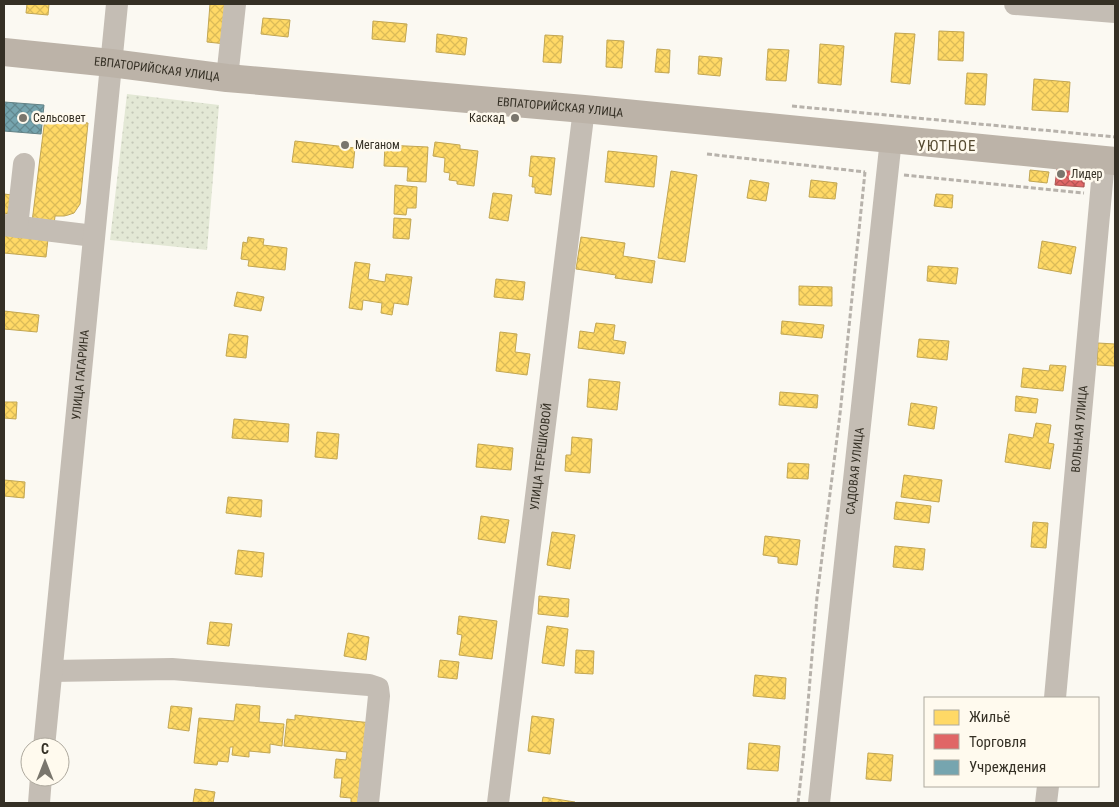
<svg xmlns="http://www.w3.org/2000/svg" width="1119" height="807" font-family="'Roboto Condensed',sans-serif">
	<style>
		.park { fill: url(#park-dots) }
		.homes { fill: url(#homes-cross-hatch); stroke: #c2a652 }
		.shops { fill: url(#shops-cross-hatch); stroke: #ad5652 }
		.public { fill: url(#public-cross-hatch); stroke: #628286 }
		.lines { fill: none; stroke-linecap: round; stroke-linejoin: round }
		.path { stroke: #b7b2ab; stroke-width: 3; stroke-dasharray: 5 2.5; stroke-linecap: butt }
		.minor { stroke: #c4bdb4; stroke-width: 22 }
		.major { stroke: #bcb3a8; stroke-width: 28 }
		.poi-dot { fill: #7a766d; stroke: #fffaee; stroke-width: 2 }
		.labels { text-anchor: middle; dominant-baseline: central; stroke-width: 5; stroke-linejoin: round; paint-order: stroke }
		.street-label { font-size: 12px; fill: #353025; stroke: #fffaee }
		.poi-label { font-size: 12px; fill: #353025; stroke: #fffaee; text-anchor: start }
		.quarter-label { font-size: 15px; letter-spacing: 1px; fill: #564b32; stroke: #fffaee }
	</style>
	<defs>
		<pattern id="park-dots" width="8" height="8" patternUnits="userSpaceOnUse" patternTransform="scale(1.25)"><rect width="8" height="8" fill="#e3e8d5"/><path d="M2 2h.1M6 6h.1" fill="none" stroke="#c3c7b7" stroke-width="1.8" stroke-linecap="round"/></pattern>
		<pattern id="homes-cross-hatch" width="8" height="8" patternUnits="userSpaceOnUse" patternTransform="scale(1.25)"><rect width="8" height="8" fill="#ffd966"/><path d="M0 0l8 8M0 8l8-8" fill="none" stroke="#dbbb58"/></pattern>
		<pattern id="shops-cross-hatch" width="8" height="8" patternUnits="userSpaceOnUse" patternTransform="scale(1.25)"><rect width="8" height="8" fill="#e06666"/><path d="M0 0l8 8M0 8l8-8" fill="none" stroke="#b65454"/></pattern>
		<pattern id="public-cross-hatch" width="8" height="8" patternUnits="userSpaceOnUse" patternTransform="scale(1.25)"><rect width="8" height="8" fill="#76a5af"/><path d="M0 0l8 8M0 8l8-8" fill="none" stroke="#62878e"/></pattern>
	</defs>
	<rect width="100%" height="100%" fill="#fbf9f2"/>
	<polygon class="park" points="127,94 219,105 207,250 110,240"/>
	<g class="homes">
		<polygon points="27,4 49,4 48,15 26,13"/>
		<polygon points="210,4 230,4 226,44 207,42"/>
		<polygon points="263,18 290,20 288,37 261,34"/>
		<polygon points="373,21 407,24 405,42 372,39"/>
		<polygon points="939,31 964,32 963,61 938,60"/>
		<polygon points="895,33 915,34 910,84 891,82"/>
		<polygon points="437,34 467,38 465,55 436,52"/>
		<polygon points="545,35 563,36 561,63 543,62"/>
		<polygon points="607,40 624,41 622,68 606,67"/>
		<polygon points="820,44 844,46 841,85 818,83"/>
		<polygon points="657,49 670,50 669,73 655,72"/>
		<polygon points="768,49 789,50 786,81 766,80"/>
		<polygon points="699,56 722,58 720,76 698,74"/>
		<polygon points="967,73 987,74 985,105 965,104"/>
		<polygon points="1034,79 1070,82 1068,112 1032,110"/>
		<polygon points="45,118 88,123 80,204 74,213 68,215 64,216 55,216 54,225 32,222"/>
		<polygon points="295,141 355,148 353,168 292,162"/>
		<polygon points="435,142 460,145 460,149 478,151 474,186 457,184 457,181 449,180 450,173 444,172 445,158 433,156"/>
		<polygon points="385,145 428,147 426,182 407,181 408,167 384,166"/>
		<polygon points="608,151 657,156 654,187 605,182"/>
		<polygon points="531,156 555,158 551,195 535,193 535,187 532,187 533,177 529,176"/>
		<polygon points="1030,170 1049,172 1047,183 1029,181"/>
		<polygon points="671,171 697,175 685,262 658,258"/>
		<polygon points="750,180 769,183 766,201 747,198"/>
		<polygon points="811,180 837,183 835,199 809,197"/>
		<polygon points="395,185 417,187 416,208 407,208 406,215 394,214"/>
		<polygon points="493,193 512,195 508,221 489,218"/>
		<polygon points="4,194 12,195 9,214 4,213"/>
		<polygon points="936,194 953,195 952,208 934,206"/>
		<polygon points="394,218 411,219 409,239 393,238"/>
		<polygon points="4,235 48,239 46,257 4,253"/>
		<polygon points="248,237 264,239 263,245 287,248 285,270 248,266 249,260 241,259 243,242 247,243"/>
		<polygon points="581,237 625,243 623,256 655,261 652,283 615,278 616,275 576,269"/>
		<polygon points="1042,241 1076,247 1071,274 1038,268"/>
		<polygon points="355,262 370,264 368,279 385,282 386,274 412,277 408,305 394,303 392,315 381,313 382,303 363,300 362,310 349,308"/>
		<polygon points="928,266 958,268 956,284 927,281"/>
		<polygon points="496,279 525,282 523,300 494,297"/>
		<polygon points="799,286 832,287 832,306 799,305"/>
		<polygon points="237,292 264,297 261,311 234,306"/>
		<polygon points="4,311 39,315 37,332 4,329"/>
		<polygon points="782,321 824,325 822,338 781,334"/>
		<polygon points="596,323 615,325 613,340 626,342 624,354 578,348 580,331 594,333"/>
		<polygon points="500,332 517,334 515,352 530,354 527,375 496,371"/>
		<polygon points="229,334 248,336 246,358 226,356"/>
		<polygon points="919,339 949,341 947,360 917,357"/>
		<polygon points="1098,343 1115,344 1115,366 1097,365"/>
		<polygon points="1050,365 1066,366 1063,391 1021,387 1023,368 1049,371"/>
		<polygon points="589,379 620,382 617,410 587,407"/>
		<polygon points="780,392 818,395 817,408 779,405"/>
		<polygon points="1016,396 1038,399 1036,413 1015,411"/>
		<polygon points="4,402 17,402 16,419 4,418"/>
		<polygon points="911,403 937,407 934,429 908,425"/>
		<polygon points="234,419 289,424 288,442 232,438"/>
		<polygon points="1036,423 1051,425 1048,443 1054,444 1050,469 1005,462 1009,434 1033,438"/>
		<polygon points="317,432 339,434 337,459 315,457"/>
		<polygon points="572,437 592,439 590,473 565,471 566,455 571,455"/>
		<polygon points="478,444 513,448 511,470 476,467"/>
		<polygon points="788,463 809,464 808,479 787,478"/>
		<polygon points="904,475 942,480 939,502 901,497"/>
		<polygon points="4,480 25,482 24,498 4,496"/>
		<polygon points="228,497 262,500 261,517 226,513"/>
		<polygon points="896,502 931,506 929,523 894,519"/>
		<polygon points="481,516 509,520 505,543 478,539"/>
		<polygon points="1033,522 1048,523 1046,548 1031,547"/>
		<polygon points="552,532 575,535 570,569 547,565"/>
		<polygon points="765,536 800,540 797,565 778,563 778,557 763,555"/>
		<polygon points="895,546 925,549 923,570 893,567"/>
		<polygon points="238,550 264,553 262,577 235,574"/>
		<polygon points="539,596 569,599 568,617 538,614"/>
		<polygon points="459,616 497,621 492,659 459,655 462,635 457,634"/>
		<polygon points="210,622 232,624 229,646 207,644"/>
		<polygon points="547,626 568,629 564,666 542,663"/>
		<polygon points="348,633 369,637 366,660 344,656"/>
		<polygon points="576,650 594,651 593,674 575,673"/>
		<polygon points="440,660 459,662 457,679 438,677"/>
		<polygon points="755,675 786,678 785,699 753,696"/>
		<polygon points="236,704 260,706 259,722 284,724 282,746 270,744 270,753 249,751 249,757 232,755 233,747 230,747 228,762 218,761 217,765 194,763 199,718 234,721"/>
		<polygon points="171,706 192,708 189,731 168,728"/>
		<polygon points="295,715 372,723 364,803 351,803 351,798 340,797 342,778 334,778 336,759 346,760 347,752 284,746 287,719 295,720"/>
		<polygon points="532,716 554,719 550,754 528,751"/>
		<polygon points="749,743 780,746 778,771 747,769"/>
		<polygon points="868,753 893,755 891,781 866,779"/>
		<polygon points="195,789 215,792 213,803 193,803"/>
		<polygon points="543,797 575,802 575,803 542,803"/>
	</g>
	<polygon class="shops" points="1057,169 1085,171 1084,187 1055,185"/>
	<polygon class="public" points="4,102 44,105 41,134 4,131"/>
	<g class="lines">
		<g class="path">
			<polyline points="792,106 1115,137"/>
			<polyline points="707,154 865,172"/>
			<polyline points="904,175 1084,193"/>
			<polyline points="798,803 804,750 817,597 840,414 865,172"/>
		</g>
		<g class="minor">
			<polyline points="1015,4 1115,12"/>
			<polyline points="227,78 235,4"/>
			<polyline points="4,225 94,236"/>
			<polyline points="17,227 24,164"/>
			<polyline points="52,671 172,669 369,685 378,688 379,696 368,803"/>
			<path id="s1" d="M1055,698L1104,160"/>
			<path id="s2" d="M44,747L117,4"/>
			<polyline points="39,803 41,777"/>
			<path id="s3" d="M498,803L584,109"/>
			<path id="s4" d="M819,803L891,139"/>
			<polyline points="1046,803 1048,786"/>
		</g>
		<path class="major" id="s5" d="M4,52L111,63L227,78L584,109L1115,161"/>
	</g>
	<g class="poi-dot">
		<circle cx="23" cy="118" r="5"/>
		<circle cx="515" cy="118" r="5"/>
		<circle cx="345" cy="145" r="5"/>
		<circle cx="1061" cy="174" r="5"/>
	</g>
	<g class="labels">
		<g class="street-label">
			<text stroke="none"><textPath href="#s5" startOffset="154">ЕВПАТОРИЙСКАЯ УЛИЦА</textPath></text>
			<text stroke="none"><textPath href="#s5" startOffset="559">ЕВПАТОРИЙСКАЯ УЛИЦА</textPath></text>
			<text stroke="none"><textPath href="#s2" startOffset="374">УЛИЦА ГАГАРИНА</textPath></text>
			<text stroke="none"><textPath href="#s1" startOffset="270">ВОЛЬНАЯ УЛИЦА</textPath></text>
			<text stroke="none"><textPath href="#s3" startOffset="349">УЛИЦА ТЕРЕШКОВОЙ</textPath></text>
			<text stroke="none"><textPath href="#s4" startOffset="334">САДОВАЯ УЛИЦА</textPath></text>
		</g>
		<g class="poi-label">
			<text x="33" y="118">Сельсовет</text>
			<text x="505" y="118" text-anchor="end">Каскад</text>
			<text x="355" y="145">Меганом</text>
			<text x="1071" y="174">Лидер</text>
		</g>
		<g class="quarter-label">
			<text x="947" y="146">УЮТНОЕ</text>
		</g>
	</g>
	<rect width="1119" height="807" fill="none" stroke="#353025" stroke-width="10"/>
	<rect x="924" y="697" width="175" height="90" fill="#fffaee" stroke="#aea99e"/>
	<rect x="934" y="710" width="25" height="15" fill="#ffd966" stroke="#aea99e"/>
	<text x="969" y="722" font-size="15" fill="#353025">Жильё</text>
	<rect x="934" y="734" width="25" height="15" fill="#e06666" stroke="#aea99e"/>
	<text x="969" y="747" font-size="15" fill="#353025">Торговля</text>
	<rect x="934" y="760" width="25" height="15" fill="#76a5af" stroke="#aea99e"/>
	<text x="969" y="772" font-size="15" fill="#353025">Учреждения</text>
	<g transform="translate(45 762)"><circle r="24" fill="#fffaee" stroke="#aea99e"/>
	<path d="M0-4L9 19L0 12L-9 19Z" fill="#7a766d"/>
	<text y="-8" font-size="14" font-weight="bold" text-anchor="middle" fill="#353025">С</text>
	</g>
</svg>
